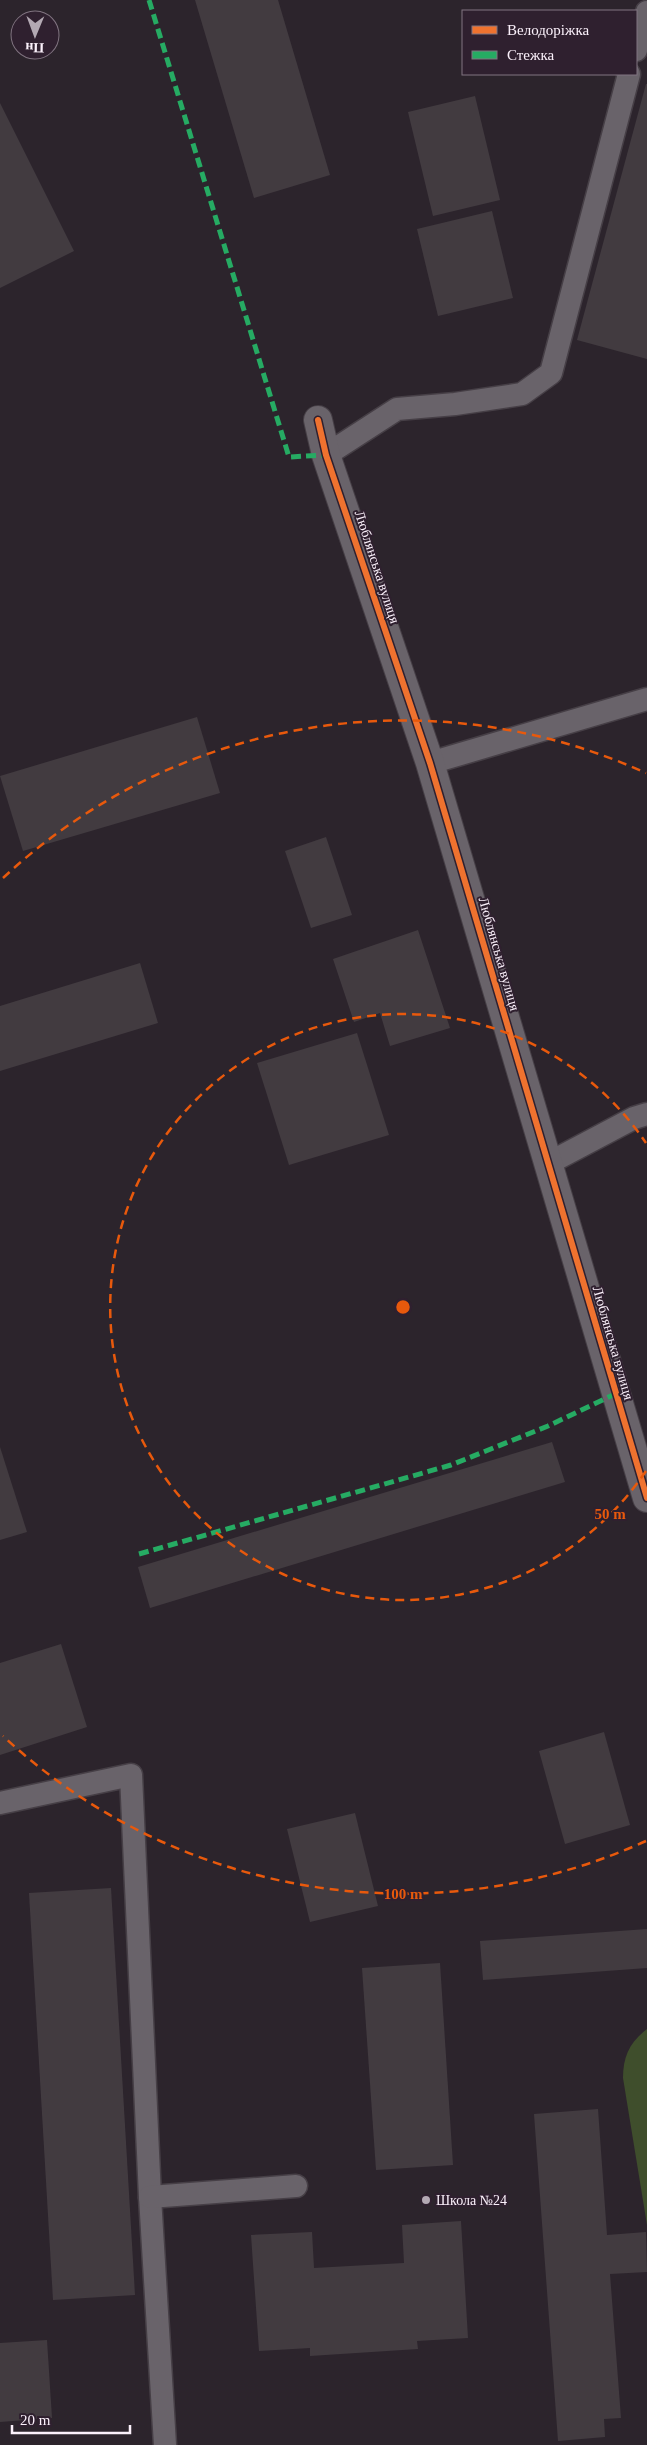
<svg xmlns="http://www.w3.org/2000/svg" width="647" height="2445" font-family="'Times New Roman',serif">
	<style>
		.green { fill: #3f4e2c }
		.building { fill: #423b40 }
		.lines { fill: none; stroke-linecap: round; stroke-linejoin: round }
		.service-casing { stroke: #463f46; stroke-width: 25 }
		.minor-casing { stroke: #463f46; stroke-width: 30 }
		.service { stroke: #69636a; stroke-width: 22 }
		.minor { stroke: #69636a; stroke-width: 28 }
		.quiet { stroke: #26ab63; stroke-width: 5; stroke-dasharray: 10 5; stroke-linecap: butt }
		.cycleway-casing { stroke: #2f202f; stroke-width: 9 }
		.cycleway { stroke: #ef722f; stroke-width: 6 }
		.ring { fill: none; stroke: #e8590c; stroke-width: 2.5; stroke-dasharray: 9 6 }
		.poi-dot { fill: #b3a9b3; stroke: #2f202f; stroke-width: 2 }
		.labels { text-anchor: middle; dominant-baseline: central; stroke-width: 4; stroke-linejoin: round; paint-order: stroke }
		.street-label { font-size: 14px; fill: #fbf1fb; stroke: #2f202f }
		.poi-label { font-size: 14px; fill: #fbf1fb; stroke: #2f202f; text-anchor: start }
		.centre { fill: #e8590c; stroke: #2f202f; stroke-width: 2.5 }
		.ring-label { font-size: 15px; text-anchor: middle; font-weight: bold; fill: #e8590c; stroke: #2f202f; stroke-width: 4; stroke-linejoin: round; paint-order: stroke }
	</style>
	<rect width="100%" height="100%" fill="#2c242c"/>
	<path class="green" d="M647,2029V2225L623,2078C623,2056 630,2042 647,2029Z"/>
	<g class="building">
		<polygon points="195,0 278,0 330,175 254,198"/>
		<polygon points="646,84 647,84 647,359 577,340"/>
		<polygon points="475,96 500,200 433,216 408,112"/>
		<polygon points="0,103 74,251 0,288"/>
		<polygon points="492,211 513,298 438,316 417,229"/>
		<polygon points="197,717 220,793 23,851 0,776"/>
		<polygon points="326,837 352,915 311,928 285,851"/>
		<polygon points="418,930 450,1028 390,1046 380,1013 354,1022 333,959"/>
		<polygon points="140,963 158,1023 0,1071 0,1006"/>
		<polygon points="357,1033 389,1135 289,1165 257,1063"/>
		<polygon points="552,1442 565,1482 150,1608 138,1567"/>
		<polygon points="0,1447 27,1532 0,1540"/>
		<polygon points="61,1644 87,1727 0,1755 0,1663"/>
		<polygon points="604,1732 630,1825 565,1844 539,1751"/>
		<polygon points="355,1813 378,1906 310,1922 287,1829"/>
		<polygon points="111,1888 135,2295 53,2300 29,1893"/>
		<polygon points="647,1929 647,1968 483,1980 480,1941"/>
		<polygon points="440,1963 453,2165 376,2170 362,1968"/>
		<polygon points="598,2109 607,2235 646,2232 647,2272 610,2274 621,2418 604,2419 605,2437 558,2441 534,2114"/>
		<polygon points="461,2221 468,2338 417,2341 418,2349 310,2356 310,2348 259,2351 251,2235 312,2232 314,2268 404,2263 402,2225"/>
		<polygon points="47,2340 52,2418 0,2422 0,2343"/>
	</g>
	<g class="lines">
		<g class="service-casing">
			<g id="service">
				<polyline points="636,50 647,12"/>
				<polyline points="326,455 397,409 455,404 522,394 551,373 629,74"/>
				<polyline points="430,763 647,699"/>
				<polyline points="547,1164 634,1118 647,1114"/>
				<polyline points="0,1803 131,1775 150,2197 165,2445"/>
				<polyline points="150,2197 296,2186"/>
			</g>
		</g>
		<g class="minor-casing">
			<polyline id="minor" points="318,420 326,455 430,763 647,1498"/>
		</g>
		<use href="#service" class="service"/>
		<use href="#minor" class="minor"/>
		<g class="quiet">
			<polyline points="149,0 289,457 326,455"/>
			<polyline points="139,1554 451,1465 548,1426 615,1394"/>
		</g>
		<g class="cycleway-casing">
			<polyline id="cycleway" points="318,420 326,455 430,763 647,1498"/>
		</g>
		<use href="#cycleway" class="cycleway"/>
	</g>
	<g class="ring">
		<path d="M646 1471A293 293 0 1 1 646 1143"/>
		<path d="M646 1841A587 587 0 0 1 3 1736M3 878A587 587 0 0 1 646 773"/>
	</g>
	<circle class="poi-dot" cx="426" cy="2200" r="5"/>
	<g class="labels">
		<g class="street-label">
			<text transform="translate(377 567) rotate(72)">Люблянська вулиця</text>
			<text transform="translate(499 954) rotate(74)">Люблянська вулиця</text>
			<text transform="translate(613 1343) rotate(74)">Люблянська вулиця</text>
		</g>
		<g class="poi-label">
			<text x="436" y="2200">Школа №24</text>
		</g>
	</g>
	<circle cx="403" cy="1307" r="8" class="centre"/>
	<g class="ring-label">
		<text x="610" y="1519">50 m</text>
		<text x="403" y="1899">100 m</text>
	</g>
	<rect x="462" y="10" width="175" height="65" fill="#2f202f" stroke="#817481"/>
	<rect x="472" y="26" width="25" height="8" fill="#ef722f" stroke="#817481"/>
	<text x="507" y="35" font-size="15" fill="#fbf1fb">Велодоріжка</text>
	<rect x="472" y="51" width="25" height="8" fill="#26ab63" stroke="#817481"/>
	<text x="507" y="60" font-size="15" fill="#fbf1fb">Стежка</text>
	<g transform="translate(35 35) rotate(181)"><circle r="24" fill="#2f202f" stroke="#817481"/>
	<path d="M0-4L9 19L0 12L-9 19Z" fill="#b3a9b3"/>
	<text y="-8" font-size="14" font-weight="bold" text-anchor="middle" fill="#fbf1fb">Пн</text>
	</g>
	<path d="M12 2425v8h118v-8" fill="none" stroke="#fbf1fb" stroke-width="2.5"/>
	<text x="20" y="2425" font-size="15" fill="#fbf1fb" stroke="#2f202f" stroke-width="4" paint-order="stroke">20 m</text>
</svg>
